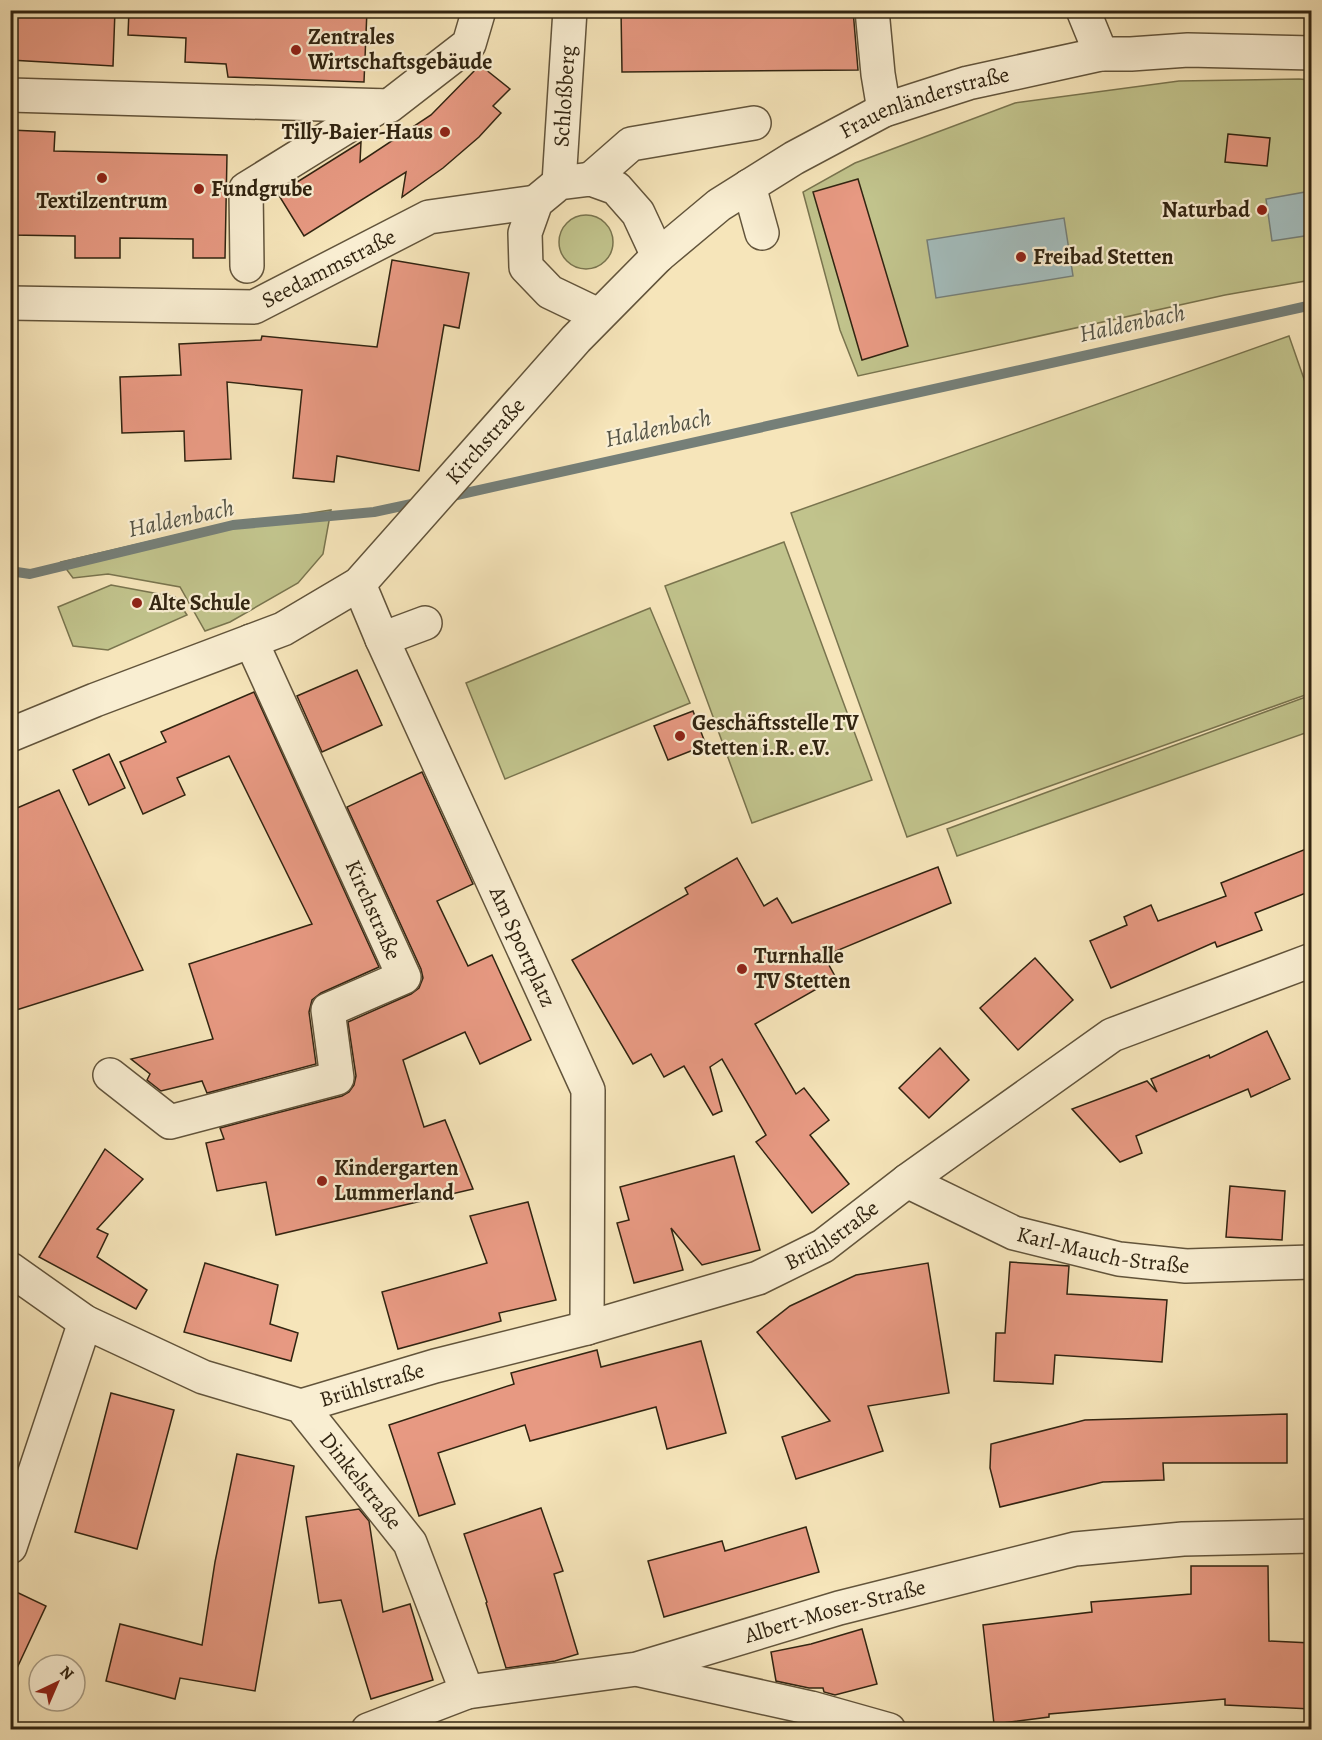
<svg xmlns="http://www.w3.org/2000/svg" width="1322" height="1740" font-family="Alegreya,serif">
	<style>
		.green { fill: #c1c38c; stroke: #79744e; stroke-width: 1.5 }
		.water { fill: #a3bcbc; stroke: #757f78; stroke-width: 1.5 }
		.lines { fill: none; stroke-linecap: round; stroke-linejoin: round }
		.stream { stroke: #757f78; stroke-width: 10 }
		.building { fill: #e79982; stroke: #312411; stroke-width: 1.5 }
		.minor-casing { stroke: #62543b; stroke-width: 36 }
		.minor { stroke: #f9eed2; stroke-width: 33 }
		.poi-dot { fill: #8f2418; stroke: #f9eed2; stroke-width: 2 }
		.labels { text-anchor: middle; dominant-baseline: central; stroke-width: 4.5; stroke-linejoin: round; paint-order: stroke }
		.poi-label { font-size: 22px; font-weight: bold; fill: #312411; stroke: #f9eed2; text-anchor: start }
		.street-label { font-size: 22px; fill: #312411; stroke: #f9eed2 }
		.water-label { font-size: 24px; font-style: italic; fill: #535244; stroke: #f9eed2 }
	</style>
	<rect width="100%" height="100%" fill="#f6e5ba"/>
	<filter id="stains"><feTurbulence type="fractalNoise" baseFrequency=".00333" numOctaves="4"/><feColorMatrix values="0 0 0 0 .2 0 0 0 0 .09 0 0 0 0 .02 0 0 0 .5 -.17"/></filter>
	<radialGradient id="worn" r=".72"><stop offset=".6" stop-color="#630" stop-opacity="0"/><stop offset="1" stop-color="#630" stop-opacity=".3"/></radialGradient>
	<g class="green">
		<polygon points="1299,79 1311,80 1311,280 1225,295 858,376 840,330 803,192 855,163 1015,103 1179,81"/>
		<circle cx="586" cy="242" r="27"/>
		<polygon points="1289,336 1311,399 1311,693 907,837 791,513"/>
		<polygon points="331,510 323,554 298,583 230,622 205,631 180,587 108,574 73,578 61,562 190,532"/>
		<polygon points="784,542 872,780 752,823 665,586"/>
		<polygon points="111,585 175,597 187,615 108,650 73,646 58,607"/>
		<polygon points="650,608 690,703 505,779 466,683"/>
		<polygon points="1311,695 1311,731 957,856 947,829"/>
	</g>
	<g class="water">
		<polygon points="1311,191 1311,235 1272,241 1266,199"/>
		<polygon points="1064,218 1073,276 936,298 927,240"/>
	</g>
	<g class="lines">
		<g class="stream">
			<polyline points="448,497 1312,305"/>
			<polyline points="10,571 30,574 233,525 374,512 421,502"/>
		</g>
	</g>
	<g class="building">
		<polygon points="10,10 115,10 113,66 10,60"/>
		<polygon points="129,10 367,10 364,82 228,77 226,64 185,62 186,38 128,35"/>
		<polygon points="621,10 853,10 858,70 622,72"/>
		<polygon points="480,65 510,89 493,106 501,113 479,137 443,168 402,197 406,172 304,236 278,194 361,142 360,162 431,115"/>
		<polygon points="10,130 55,132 54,151 227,155 225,258 193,258 193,239 120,238 120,258 75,258 75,236 10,235"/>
		<polygon points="1228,134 1270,138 1267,166 1225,162"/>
		<polygon points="858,179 908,346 862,360 813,192"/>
		<polygon points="392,260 469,273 459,328 444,325 419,471 337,456 334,482 293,478 302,390 227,382 231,459 185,461 184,431 122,433 120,377 181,375 179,344 261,340 262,336 377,347"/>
		<polygon points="357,670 382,725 322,752 297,696"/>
		<polygon points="254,692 379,967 321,993 312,1000 309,1012 316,1064 207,1093 202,1081 161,1091 147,1080 150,1074 131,1059 213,1039 189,964 312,924 229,756 177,778 185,795 143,814 120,762 166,742 161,732"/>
		<polygon points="693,711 706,745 668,760 654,726"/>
		<polygon points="109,754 125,788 89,805 73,770"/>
		<polygon points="422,772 473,884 437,901 468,966 492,955 531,1040 480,1064 465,1032 403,1060 424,1127 445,1120 473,1189 276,1235 266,1182 217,1191 206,1143 224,1139 220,1128 342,1096 349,1092 354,1085 356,1076 348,1022 411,994 419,988 423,978 421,969 347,807"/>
		<polygon points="59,790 143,970 10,1012 10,811"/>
		<polygon points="1311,847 1311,891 1255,913 1262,930 1217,947 1215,942 1111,988 1090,941 1127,925 1124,917 1151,905 1158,921 1226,896 1221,883"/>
		<polygon points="737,858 764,906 777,898 792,923 938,867 951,903 824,956 836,978 755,1024 796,1094 804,1088 829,1120 810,1135 849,1184 812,1213 756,1142 766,1135 722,1059 710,1067 722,1111 713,1115 684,1066 664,1077 651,1054 633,1064 572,960 688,894 685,888"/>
		<polygon points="1035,958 1073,1000 1018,1050 980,1008"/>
		<polygon points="1267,1031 1290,1079 1251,1097 1248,1089 1136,1136 1142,1153 1120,1162 1072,1109 1147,1081 1157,1092 1151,1079 1209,1055 1210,1058"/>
		<polygon points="940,1048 969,1080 929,1118 899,1088"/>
		<polygon points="105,1149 143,1179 97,1229 108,1234 97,1257 147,1290 136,1309 39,1257"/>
		<polygon points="734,1156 760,1250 702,1265 671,1228 683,1270 634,1283 617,1223 629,1220 620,1187"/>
		<polygon points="1230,1186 1285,1191 1282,1240 1226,1237"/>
		<polygon points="528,1202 556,1300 499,1313 501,1321 398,1349 382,1292 487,1263 470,1216"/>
		<polygon points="1010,1262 1069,1266 1067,1294 1167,1300 1162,1362 1055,1355 1053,1384 994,1381 996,1333 1005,1333"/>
		<polygon points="205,1263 278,1285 270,1324 298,1333 291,1361 184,1332"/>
		<polygon points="928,1263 949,1393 868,1406 883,1451 796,1479 782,1437 830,1421 757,1332 790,1306 856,1275"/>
		<polygon points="701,1341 726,1433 667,1449 656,1407 530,1441 525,1425 438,1453 455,1504 419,1516 389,1425 514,1384 511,1373 597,1350 601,1367"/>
		<polygon points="111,1393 174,1410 137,1549 75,1532"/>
		<polygon points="1287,1414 1287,1463 1163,1463 1164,1480 1103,1482 1000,1507 990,1468 991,1444 1085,1420"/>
		<polygon points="237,1454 294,1466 255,1691 180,1678 175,1699 106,1681 120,1624 202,1645 215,1562"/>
		<polygon points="541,1508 563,1571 554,1574 578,1654 555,1661 506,1668 486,1603 487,1602 464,1534"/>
		<polygon points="359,1509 369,1521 383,1612 410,1604 433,1680 371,1699 341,1600 319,1603 306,1517"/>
		<polygon points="806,1527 819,1572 664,1617 648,1561 722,1541 725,1551"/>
		<polygon points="1191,1566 1268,1566 1269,1641 1311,1643 1311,1709 1225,1705 1225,1699 1049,1714 1049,1717 994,1724 983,1625 1092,1612 1091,1602 1191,1594"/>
		<polygon points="10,1589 46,1606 10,1683"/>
		<polygon points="862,1629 877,1684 835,1695 824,1692 823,1688 809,1688 776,1681 771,1652 811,1644"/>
	</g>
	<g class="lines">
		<g class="minor-casing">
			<g id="minor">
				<polyline points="872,10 878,74 884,110"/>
				<polyline points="1083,10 1101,54"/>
				<polyline points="10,95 389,106 469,44 479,10"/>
				<polyline points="591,179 631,144 754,123"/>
				<path id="s1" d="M559,183L570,10"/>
				<polyline points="749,186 762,233"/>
				<polyline points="247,266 246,189 380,106"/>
				<path id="s2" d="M10,303L254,307L429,217L536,202"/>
				<polyline points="598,315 550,292 526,267 525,233 536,202 559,183 591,179 616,188 638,213 658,256"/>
				<path id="s3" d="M359,584L382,639L588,1090L587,1328"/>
				<polyline points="382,639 425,623"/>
				<path id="s4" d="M10,735L95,700L283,629L359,584L576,339L658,256L719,205L794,158L884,110L968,83L1101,54H1131L1188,50L1312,53"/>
				<polyline points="110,1075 170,1122 337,1078 328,1010 404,977 251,641"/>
				<path id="s5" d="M907,1181L1014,1233L1119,1259L1186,1266L1312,1262"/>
				<path id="s6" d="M10,1269L85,1322L203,1377L301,1406L410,1543L467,1692"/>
				<path id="s7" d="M301,1406L435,1366L587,1328L758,1278L823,1246L907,1181L1112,1035L1312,960"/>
				<polyline points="10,1547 85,1322"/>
				<polyline points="640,1670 811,1708 889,1730"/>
				<path id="s8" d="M368,1730L467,1692L637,1669L839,1608L1075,1549L1183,1539L1312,1536"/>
			</g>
		</g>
		<use href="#minor" class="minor"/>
	</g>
	<g class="poi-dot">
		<circle cx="296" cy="50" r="6"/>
		<circle cx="445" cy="132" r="6"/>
		<circle cx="102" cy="178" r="6"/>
		<circle cx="199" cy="189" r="6"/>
		<circle cx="1262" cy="210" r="6"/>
		<circle cx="1021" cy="257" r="6"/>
		<circle cx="137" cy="603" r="6"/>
		<circle cx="680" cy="736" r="6"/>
		<circle cx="742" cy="969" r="6"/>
		<circle cx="322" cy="1181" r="6"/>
	</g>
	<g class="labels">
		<g class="poi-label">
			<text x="308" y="37">Zentrales<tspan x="308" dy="25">Wirtschaftsgebäude</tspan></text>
			<text x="433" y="132" text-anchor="end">Tilly-Baier-Haus</text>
			<text x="211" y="189">Fundgrube</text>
			<text x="102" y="201" text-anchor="middle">Textilzentrum</text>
			<text x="1250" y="210" text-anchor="end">Naturbad</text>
			<text x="1033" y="257">Freibad Stetten</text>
			<text x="149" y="603">Alte Schule</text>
			<text x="692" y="723">Geschäftsstelle TV<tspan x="692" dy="25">Stetten i.R. e.V.</tspan></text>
			<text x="754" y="956">Turnhalle<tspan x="754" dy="25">TV Stetten</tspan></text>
			<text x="334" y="1168">Kindergarten<tspan x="334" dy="25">Lummerland</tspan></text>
		</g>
		<g class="street-label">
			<text stroke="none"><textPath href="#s1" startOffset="87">Schloßberg</textPath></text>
			<text stroke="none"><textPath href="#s4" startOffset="1136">Frauenländerstraße</textPath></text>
			<text stroke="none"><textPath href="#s2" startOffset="328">Seedammstraße</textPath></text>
			<text stroke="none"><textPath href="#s4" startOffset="572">Kirchstraße</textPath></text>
			<text transform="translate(373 910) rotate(66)">Kirchstraße</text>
			<text stroke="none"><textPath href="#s3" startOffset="398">Am Sportplatz</textPath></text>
			<text stroke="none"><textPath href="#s7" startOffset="560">Brühlstraße</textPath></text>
			<text stroke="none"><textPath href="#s5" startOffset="210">Karl-Mauch-Straße</textPath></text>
			<text stroke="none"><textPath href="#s7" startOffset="74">Brühlstraße</textPath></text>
			<text stroke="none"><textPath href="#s6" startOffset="420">Dinkelstraße</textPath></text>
			<text stroke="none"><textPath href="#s8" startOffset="484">Albert-Moser-Straße</textPath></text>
		</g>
		<g class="water-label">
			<text transform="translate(1132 323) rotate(-12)">Haldenbach</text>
			<text transform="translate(658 428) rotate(-12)">Haldenbach</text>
			<text transform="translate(181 518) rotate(-12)">Haldenbach</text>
		</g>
	</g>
	<rect width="1322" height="1740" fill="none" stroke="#f6e5ba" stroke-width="36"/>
	<rect x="12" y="12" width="1298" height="1716" fill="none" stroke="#312411" stroke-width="3"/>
	<rect x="18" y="18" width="1286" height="1704" fill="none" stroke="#312411" stroke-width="1.5"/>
	<g transform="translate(57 1683) rotate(44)"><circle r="28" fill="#f9eed2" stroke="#a99d85" stroke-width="1.5"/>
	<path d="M0-4.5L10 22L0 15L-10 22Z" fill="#8f2418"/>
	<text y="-9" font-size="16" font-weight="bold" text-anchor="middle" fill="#312411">N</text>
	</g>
	<rect width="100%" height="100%" filter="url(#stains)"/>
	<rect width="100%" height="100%" fill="url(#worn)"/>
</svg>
